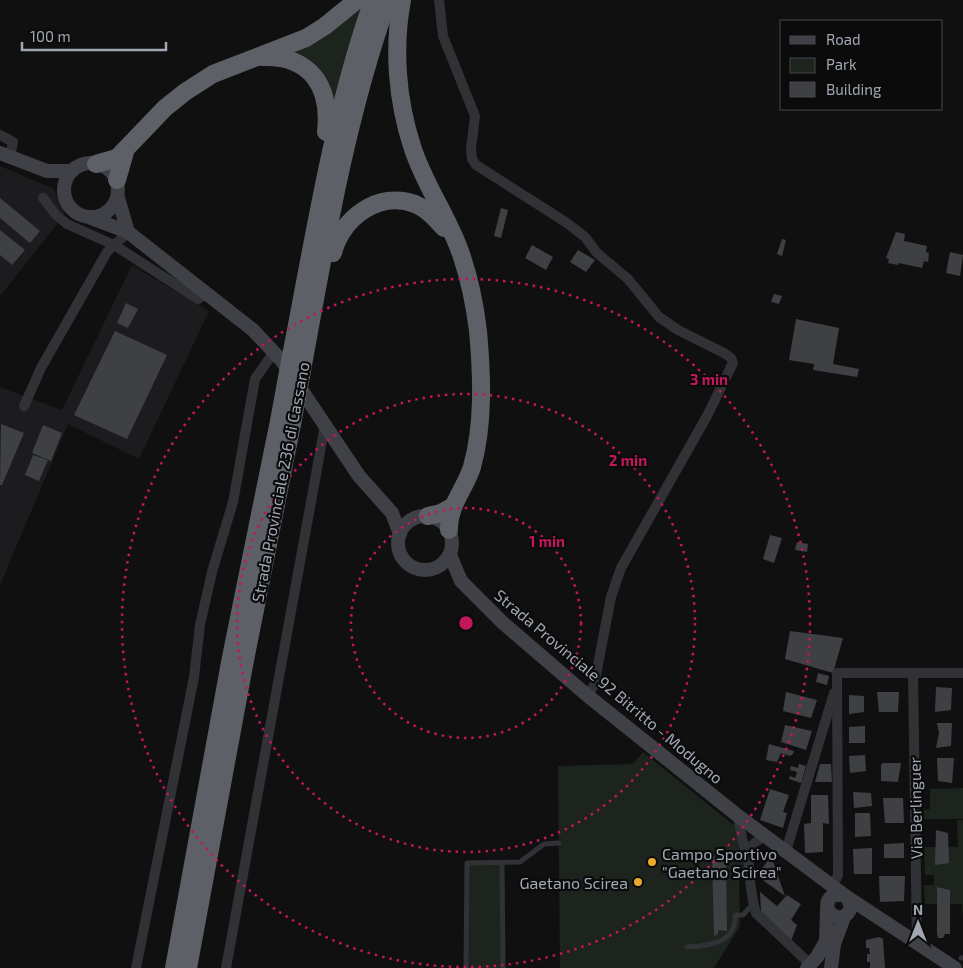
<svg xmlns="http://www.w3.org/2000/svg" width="963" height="968" font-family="'Exo 2',sans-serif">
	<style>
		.built { fill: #1c1c1e }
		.green { fill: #1c241d }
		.building { fill: #3f4044 }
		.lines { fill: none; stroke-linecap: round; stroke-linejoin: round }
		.lane { stroke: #313236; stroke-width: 5 }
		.street { stroke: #313236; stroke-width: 10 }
		.secondary { stroke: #3f4146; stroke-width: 14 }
		.highway { stroke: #5d6067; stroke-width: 18 }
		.highway-bridge { stroke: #5d6067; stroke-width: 18 }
		.ring { fill: none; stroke: #c2185b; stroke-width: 2.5; stroke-dasharray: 2.5 5 }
		.poi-dot { fill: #ecaa2d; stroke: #0b0b0c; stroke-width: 2 }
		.labels { text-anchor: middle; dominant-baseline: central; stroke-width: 4.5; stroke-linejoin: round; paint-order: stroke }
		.street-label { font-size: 16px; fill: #a1a7b2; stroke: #0b0b0c }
		.poi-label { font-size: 16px; fill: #a1a7b2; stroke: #0b0b0c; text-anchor: start }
		.centre { fill: #c2185b; stroke: #0b0b0c; stroke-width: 2.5 }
		.ring-label { font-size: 15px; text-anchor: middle; font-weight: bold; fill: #c2185b; stroke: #0b0b0c; stroke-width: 4.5; stroke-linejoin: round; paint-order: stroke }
	</style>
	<rect width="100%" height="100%" fill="#101011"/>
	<g class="built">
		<polygon points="0,166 54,189 65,214 0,296"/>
		<polygon points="132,265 209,311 139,459 68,424 0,585 0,387 62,410"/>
	</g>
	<g class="green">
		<polygon points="364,3 336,98 333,99 294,58 292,48"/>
		<polygon points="643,752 736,827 748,872 739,880 740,926 714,968 560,968 558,766 633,764"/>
		<polygon points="963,788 963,819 924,819 924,810 930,809 930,789"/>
		<polygon points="957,820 963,820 963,918 962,904 925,904 924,885 934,885 934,875 925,875 924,847 958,847"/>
		<polygon points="500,860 501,968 464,968 465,861"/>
	</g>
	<g class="building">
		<polygon points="0,198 40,231 30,243 0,218"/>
		<polygon points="501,208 508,210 501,238 494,236"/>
		<polygon points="0,230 25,250 12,265 0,255"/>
		<polygon points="896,232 905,234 904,241 927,246 926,252 929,253 928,262 924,261 922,268 899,263 898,265 888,263 889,259 886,258"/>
		<polygon points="782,239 786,240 782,256 777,254"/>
		<polygon points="532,245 553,257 546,270 525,258"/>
		<polygon points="578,250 595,260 586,272 570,262"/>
		<polygon points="950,252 963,255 960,276 946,273"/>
		<polygon points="774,294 782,296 779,304 771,302"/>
		<polygon points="126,303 138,309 128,328 117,323"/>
		<polygon points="796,319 839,328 833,364 859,369 857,377 813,370 814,364 789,360"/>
		<polygon points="115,331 167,355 127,439 74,415"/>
		<polygon points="1,424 24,433 2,485 0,485"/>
		<polygon points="43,425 62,433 51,461 32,453"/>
		<polygon points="33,455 48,460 39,481 25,475"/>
		<polygon points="770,535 782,538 774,563 763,559"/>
		<polygon points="797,542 808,544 807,552 795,550"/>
		<polygon points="790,631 843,638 833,673 785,659"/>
		<polygon points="818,673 829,676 827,685 816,682"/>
		<polygon points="936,687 952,688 951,710 935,712"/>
		<polygon points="786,692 817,700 811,718 783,711"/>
		<polygon points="877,692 899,692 898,712 879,712"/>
		<polygon points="849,695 864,696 864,712 849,714"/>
		<polygon points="937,723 952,723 951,746 936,748 939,733"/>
		<polygon points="785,725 812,731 806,750 781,742"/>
		<polygon points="865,726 865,743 849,743 849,727"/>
		<polygon points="769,744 794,751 793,754 790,756 781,753 777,762 766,760"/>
		<polygon points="865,755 866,771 850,773 849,756"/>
		<polygon points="937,758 954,758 952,783 938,781"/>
		<polygon points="883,763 901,763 898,782 881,781 881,765"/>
		<polygon points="799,764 806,766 801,783 789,779 790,776 795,778 797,772 790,770 791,766 798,768"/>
		<polygon points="820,764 831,764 832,782 815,782"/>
		<polygon points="770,789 789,795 783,812 787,813 783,828 760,820"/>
		<polygon points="853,792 871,793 872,806 854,808"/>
		<polygon points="811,795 828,795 829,824 823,823 823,852 805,853 804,824 811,823"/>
		<polygon points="883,798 903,798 904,823 885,823"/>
		<polygon points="855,813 870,813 871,836 855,837"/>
		<polygon points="936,830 948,833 949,863 935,865"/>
		<polygon points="904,843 904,858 884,858 884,844"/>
		<polygon points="872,848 872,874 854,874 853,849"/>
		<polygon points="712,855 719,859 726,857 727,931 719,930 717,935 714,936"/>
		<polygon points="771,856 785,896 757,876"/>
		<polygon points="879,876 905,876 904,901 880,902"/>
		<polygon points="937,887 950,890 950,934 945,934 943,938 938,938 937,933"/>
		<polygon points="760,892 777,906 787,895 801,904 791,920 797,925 791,941 761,912"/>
		<polygon points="879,937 883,939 885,968 870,968 870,962 867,962 867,954 870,954 869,948 866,948 866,940"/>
	</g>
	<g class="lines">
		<g class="lane">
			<polyline points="502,863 503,968"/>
			<path d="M687,947C708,946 737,943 735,915H743L753,904"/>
			<polyline points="961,958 963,958"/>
			<polyline points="466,968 467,863 520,862 544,844 559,843"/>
		</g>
		<g class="street">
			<polyline points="439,0 443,36 475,116 471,149 472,159 476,165 567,223 585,237 597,253 628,279 659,317 678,330 724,353 731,358 733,363 707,416 621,568 611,597 594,685 588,696"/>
			<polyline points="0,135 13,142 10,157"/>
			<polyline points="43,198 56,215 67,224 114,245 198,299 206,293"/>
			<polyline points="24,406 41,368 107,252 128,232"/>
			<polyline points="913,673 917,943"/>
			<polyline points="737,815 747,859"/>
			<path d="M765,837C760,839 755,841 752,846C745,857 752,900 756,913L810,964"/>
			<polyline points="786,851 834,693"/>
			<polyline points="833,885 838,875 837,673 963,673"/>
			<polyline points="136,968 194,677 200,625 212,572 233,502 255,379 274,352"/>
			<polyline points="226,968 325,425"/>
		</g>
		<g class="secondary">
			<polyline points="0,153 47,171 72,171"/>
			<circle cx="91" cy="190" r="27"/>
			<polyline points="118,198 128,232"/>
			<polyline points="91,218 128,232 253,330 282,361 359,476 392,513 400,534"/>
			<circle cx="425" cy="543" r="27"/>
			<path d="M450,555L461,581L503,623L588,696L737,815L847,897L851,907C844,930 815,909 833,895H844"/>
			<polyline points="847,897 955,968"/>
			<polyline points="807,968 817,957 826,941 827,910"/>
			<polyline points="831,968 834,944 844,917"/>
		</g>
		<g class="highway">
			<path d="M402,0C393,48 397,100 412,146C424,185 450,219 462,257C470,281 475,306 478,331C482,375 484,424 472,467C465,489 448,506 449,530"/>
			<path d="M262,57C311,55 331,87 326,132"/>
			<polyline points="96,164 117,158 165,108 185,92 213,74 306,38 325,26 357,0"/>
			<polyline points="117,180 125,152"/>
			<path d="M333,253C341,219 378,190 415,204C427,209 435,218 444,228"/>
			<path d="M290,361C314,240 332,117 373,0"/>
			<path d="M301,376C324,250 345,121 388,0"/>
			<polyline points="428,516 441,513 452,507"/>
			<polyline points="174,968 231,657 279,421"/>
			<polyline points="188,968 245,660 292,424"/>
		</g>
		<g class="highway-bridge">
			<polyline points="279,421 290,361"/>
			<polyline points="292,424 301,376"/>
		</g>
	</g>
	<g class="ring">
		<circle cx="466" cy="623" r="115"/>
		<circle cx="466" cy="623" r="229"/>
		<circle cx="466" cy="623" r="344"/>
	</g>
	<g class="poi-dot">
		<circle cx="652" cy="862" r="5"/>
		<circle cx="638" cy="882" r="5"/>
	</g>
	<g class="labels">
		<g class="street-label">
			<text transform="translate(280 482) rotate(-79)">Strada Provinciale 236 di Cassano</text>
			<text transform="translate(609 686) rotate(40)">Strada Provinciale 92 Bitritto - Modugno</text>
			<text transform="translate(915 808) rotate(-91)">Via Berlinguer</text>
		</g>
		<g class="poi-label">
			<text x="662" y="853">Campo Sportivo<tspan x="662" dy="18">"Gaetano Scirea"</tspan></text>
			<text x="628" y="882" text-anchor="end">Gaetano Scirea</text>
		</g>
	</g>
	<circle cx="466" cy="623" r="8" class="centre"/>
	<g class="ring-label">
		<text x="709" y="385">3 min</text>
		<text x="628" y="466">2 min</text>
		<text x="547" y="547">1 min</text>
	</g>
	<rect x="780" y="20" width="162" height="90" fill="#0b0b0c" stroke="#47494e"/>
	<rect x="790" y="36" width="25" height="8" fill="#3f4146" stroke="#47494e"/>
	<text x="826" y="45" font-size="15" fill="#a1a7b2">Road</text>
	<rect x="790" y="58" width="25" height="15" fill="#1c241d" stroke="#47494e"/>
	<text x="826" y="70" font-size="15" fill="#a1a7b2">Park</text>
	<rect x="790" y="82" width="25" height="15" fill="#3f4044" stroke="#47494e"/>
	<text x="826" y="95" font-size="15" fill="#a1a7b2">Building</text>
	<g transform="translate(918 923)" stroke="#0b0b0c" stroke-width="4" paint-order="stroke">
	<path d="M0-4L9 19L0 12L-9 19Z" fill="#a1a7b2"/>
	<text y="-8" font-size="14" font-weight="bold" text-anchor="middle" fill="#a1a7b2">N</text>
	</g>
	<path d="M22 42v8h144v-8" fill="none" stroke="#a1a7b2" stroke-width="2.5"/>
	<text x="30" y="42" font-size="15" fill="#a1a7b2" stroke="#0b0b0c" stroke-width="4" paint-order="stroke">100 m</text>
</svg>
